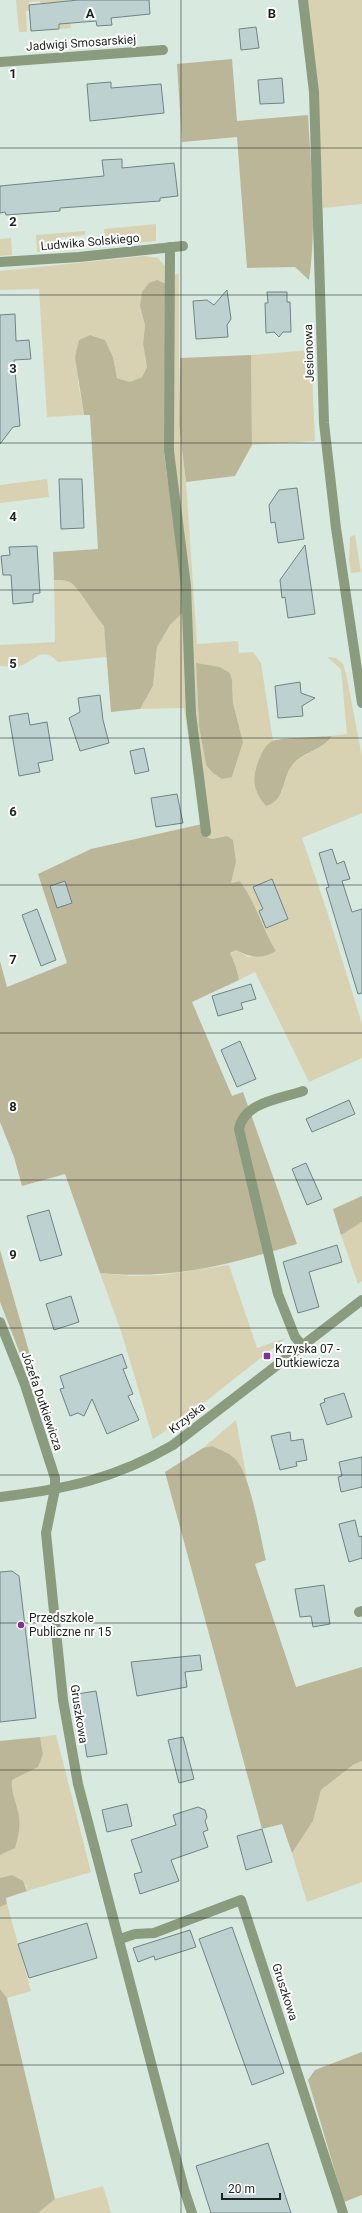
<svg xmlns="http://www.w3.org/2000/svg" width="362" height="2213" font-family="Roboto,sans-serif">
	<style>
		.green { fill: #d8d2b3; fill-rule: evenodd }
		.forest { fill: #bcb698 }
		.building { fill: #bcd1d0; stroke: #718483 }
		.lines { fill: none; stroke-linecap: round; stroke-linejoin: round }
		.minor { stroke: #8b9b7d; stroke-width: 10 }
		.grid { fill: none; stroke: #1d2420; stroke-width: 1; stroke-opacity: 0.55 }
		.poi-dot { fill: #842d9b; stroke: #fff; stroke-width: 1.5 }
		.labels { text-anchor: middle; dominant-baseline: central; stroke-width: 4; stroke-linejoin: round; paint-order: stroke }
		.street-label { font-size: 12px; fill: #1d2420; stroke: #fff }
		.poi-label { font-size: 12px; fill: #1d2420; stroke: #fff; text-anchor: start }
		.grid-label { font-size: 13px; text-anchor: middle; font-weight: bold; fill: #1d2420; stroke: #fff; stroke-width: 4; stroke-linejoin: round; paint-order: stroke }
	</style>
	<rect width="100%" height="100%" fill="#d8e9df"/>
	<g class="green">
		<polygon points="16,0 68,0 71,28 60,29 58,3 41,4 40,1 29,2 30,11 26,11 27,32 19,32"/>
		<polygon points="307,0 362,0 362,204 323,208 318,92"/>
		<polygon points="156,224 156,241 106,246 104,229"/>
		<polygon points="85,231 85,235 56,238 56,250 37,252 36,235"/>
		<polygon points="11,238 12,255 0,256 0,239"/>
		<path d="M145,256L158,258L166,267V276L179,274V424L186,482L197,644L238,641L239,653L253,652L261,663L273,741L264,749L282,792C283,786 283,778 286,773C294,754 321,753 332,736L347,734L341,669L327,657L336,658L343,664L347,678L362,757V813L302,838L327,911L362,1024V1058L309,1082L255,972L239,980L236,967L230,954L236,950L248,957L276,951C262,928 256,903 240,881L231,883L236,862L227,836L212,839L203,836L184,708L140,709L153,686L157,647L170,625L183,611V589L164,454L166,284L140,306L145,325L143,344L147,367L142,377L130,382L117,378L113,357L105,340L90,335L79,340L78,382L84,415L47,417L39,289L0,290V271ZM196,664L220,667L230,673L232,680L233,703L243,742L232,777L206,765L199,726Z"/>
		<polygon points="311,350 315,441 252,445 251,355"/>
		<polygon points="47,479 49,497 0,503 0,485"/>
		<polygon points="355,535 361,572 351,573 349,560 350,537"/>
		<path d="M54,580C58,580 65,580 69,582C77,584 95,617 104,626L107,657L58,662C39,643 34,665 16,667C11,667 5,666 0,666V645L55,642Z"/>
		<polygon points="362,1222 362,1281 358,1284 341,1235"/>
		<polygon points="229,1265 257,1348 286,1338 182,1420 153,1439 122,1334 100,1273 131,1276 163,1275"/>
		<path d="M236,1420L247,1480C238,1462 226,1443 203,1448Z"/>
		<polygon points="56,1735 91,1872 27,1891 27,1886 12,1875 0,1878 0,1855 18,1811 11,1790 12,1780 24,1774 43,1754 40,1737"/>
		<polygon points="362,1761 362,1882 307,1902 292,1853 313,1821 321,1790 353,1765"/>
		<polygon points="7,1904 31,1991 7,1998 0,1989 0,1907"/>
		<polygon points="103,2186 111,2213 38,2213 55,2199"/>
	</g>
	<g class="forest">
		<path d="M232,59L237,121L308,115C311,169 317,225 309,280L295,267L247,268L237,137L182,142L177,64Z"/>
		<path d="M157,280L166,284L164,454L183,589V612L170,625L157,647L153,686L140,709L111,712L104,626C95,617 77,584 69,582C65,580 58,580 54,580L53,552L98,549L90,415H84L75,357L79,340L90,335L105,340L113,357L117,378L130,382L142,377L147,367L143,344L145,325L140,306L142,292L149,283Z"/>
		<polygon points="251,355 252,445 235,476 186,482 179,424 180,358"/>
		<polygon points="196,663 220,667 230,673 232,680 233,703 243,742 232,777 222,779 213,773 206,765 199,726"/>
		<path d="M332,736C323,749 308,751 297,760C280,773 288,800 266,806C251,789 252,775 261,755C263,750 267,744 272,741C279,738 321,737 332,736Z"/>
		<path d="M202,824L203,836L212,839L227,836L233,840L236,862L231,883L240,881C256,903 262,928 276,951C262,960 249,957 236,950L230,953L236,967L239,980L192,1002L232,1096L243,1092L297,1244C227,1265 174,1280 100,1273L65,1174L22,1186L14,1157L0,1122V961L7,987L67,963L38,874L91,849Z"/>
		<polygon points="362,1196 362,1222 341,1235 333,1209"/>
		<polygon points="0,1250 32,1362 26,1369 0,1302"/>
		<path d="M212,1446C221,1450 230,1453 236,1460C251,1476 260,1537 266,1560L255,1564L296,1687L362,1667V1761L353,1765L321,1790L313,1821L292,1853L282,1824L262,1829L165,1472L203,1448Z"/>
		<path d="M40,1737L43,1754L38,1767L12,1780C11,1792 15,1799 18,1811C21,1824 19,1835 15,1848L0,1855V1741Z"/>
		<polygon points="12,1875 23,1881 27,1891 6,1898 7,1904 0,1907 0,1878"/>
		<polygon points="0,1989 7,1998 55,2199 38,2213 0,2213"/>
		<polygon points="362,2052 362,2195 344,2202 308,2080 315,2070"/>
	</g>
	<g class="building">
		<polygon points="78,0 149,0 150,14 111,18 112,25 97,26 96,21 59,24 59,29 31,31 29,5"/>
		<polygon points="256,27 259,48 241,50 239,29"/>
		<polygon points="282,78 284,103 260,104 258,80"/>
		<polygon points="111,82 111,88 161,84 164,113 90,121 87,84"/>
		<polygon points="122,159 122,168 174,163 178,196 160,198 160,201 60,208 60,211 6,215 5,212 0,213 0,186 104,176 102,160"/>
		<polygon points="227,290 231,319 227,325 228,337 196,339 193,301 207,300 214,305"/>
		<polygon points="267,292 287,292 287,302 290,302 291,332 283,332 279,337 274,332 266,333 265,303 268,303"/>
		<polygon points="15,314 16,341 29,340 31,359 14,360 20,426 13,427 0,444 0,315"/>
		<polygon points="59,479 82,479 84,528 61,529"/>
		<polygon points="297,488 304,539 278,543 275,522 271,523 269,505 279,490"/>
		<polygon points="305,545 315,614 288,618 285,597 282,598 280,580"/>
		<polygon points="37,546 40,593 33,594 33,602 13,604 11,575 3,575 1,556 10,555 9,547"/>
		<polygon points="300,682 301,693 315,698 302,706 303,716 278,718 275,686"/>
		<polygon points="100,695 103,720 109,743 80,751 69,718 80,712 78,698"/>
		<polygon points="28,713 30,725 47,722 53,760 38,763 40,772 19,776 9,716"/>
		<polygon points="144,748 149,771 135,774 130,751"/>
		<polygon points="177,794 183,823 156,827 151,798"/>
		<polygon points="332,849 337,864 344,861 350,879 342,881 352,912 362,909 362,993 358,994 326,888 329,887 319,853"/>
		<polygon points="272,879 288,919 266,928 259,911 263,909 253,887"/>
		<polygon points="65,881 72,903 57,908 50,886"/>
		<polygon points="37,909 56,960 41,966 22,915"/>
		<polygon points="251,984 256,999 241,1003 243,1009 218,1016 212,996"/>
		<polygon points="240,1041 256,1079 237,1087 221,1050"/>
		<polygon points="349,1100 355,1114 312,1132 306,1119"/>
		<polygon points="306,1163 322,1199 307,1205 292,1169"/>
		<polygon points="49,1210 62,1255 40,1261 27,1216"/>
		<polygon points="337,1245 342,1262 309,1272 319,1307 298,1313 283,1262"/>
		<polygon points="71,1296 79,1322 54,1330 46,1304"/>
		<polygon points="122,1354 127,1368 123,1369 133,1394 128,1396 139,1420 107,1434 92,1399 84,1416 78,1413 70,1416 60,1389 64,1388 60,1376"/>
		<polygon points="344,1393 352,1417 327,1425 320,1404 325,1402 324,1399"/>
		<polygon points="290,1432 291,1441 303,1439 307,1460 296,1462 297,1466 280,1470 271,1436"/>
		<polygon points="362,1457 362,1487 341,1492 338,1477 342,1476 339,1462"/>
		<polygon points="355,1520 359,1537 362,1536 362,1558 349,1562 339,1524"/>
		<polygon points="12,1571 19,1576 36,1718 0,1722 0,1572"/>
		<polygon points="324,1585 330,1624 313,1627 311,1616 300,1617 295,1589"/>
		<polygon points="200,1655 202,1670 185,1672 187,1687 137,1696 131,1662"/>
		<polygon points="96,1691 107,1754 87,1757 77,1694"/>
		<polygon points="183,1737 194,1779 179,1783 168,1740"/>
		<polygon points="127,1804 132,1826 107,1832 102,1810"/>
		<polygon points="198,1807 205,1810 207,1817 205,1821 208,1830 203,1832 208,1847 171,1860 179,1881 140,1894 134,1874 142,1872 131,1840 176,1825 173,1815"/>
		<polygon points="262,1829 272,1862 246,1870 237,1836"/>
		<polygon points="87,1923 97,1958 29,1978 18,1944"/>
		<polygon points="232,1927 284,2073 252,2085 199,1939"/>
		<polygon points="190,1930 196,1947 155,1960 154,1956 138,1962 133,1948"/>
		<polygon points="268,2143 291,2213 211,2213 196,2166"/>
	</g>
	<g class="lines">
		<g class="minor">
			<polyline points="303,0 314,92 324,423 336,528 362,703"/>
			<polyline points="0,62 163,50"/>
			<polyline points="170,247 169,451 186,586 191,714 206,832"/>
			<polyline points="0,262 79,257 183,246"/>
			<polyline points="0,1322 25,1385 55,1478 55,1489 46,1533 63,1700 78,1784 184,2189 192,2213"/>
			<path d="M302,1345L295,1337L278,1294L239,1129C244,1102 280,1099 303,1091"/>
			<path d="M0,1497C66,1489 115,1479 173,1445L362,1300"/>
			<polyline points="359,1612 362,1611"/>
			<polyline points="120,1939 135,1934 154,1933 241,1900 343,2213"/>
		</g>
	</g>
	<path class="grid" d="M181,0V2213M0,148H362M0,295H362M0,443H362M0,590H362M0,738H362M0,885H362M0,1033H362M0,1180H362M0,1328H362M0,1475H362M0,1623H362M0,1770H362M0,1918H362M0,2065H362"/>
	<g class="poi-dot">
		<rect x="263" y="1352" width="8" height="8" rx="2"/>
		<circle cx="21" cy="1625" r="4"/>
	</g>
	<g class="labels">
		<g class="street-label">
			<text transform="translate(81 43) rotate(-4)">Jadwigi Smosarskiej</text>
			<text transform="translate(90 242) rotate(-5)">Ludwika Solskiego</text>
			<text transform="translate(309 353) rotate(-92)">Jesionowa</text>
			<text transform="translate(42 1401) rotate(71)">Józefa Dutkiewicza</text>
			<text transform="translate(187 1418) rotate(-38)">Krzyska</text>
			<text transform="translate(79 1714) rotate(81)">Gruszkowa</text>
			<text transform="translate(285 1992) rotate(72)">Gruszkowa</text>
		</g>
		<g class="poi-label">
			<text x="275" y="1349">Krzyska 07 -<tspan x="275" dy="14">Dutkiewicza</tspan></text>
			<text x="29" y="1618">Przedszkole<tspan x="29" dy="14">Publiczne nr 15</tspan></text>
		</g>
	</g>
	<g class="grid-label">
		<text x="90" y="18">A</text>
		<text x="272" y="18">B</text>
		<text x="13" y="78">1</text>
		<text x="13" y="226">2</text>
		<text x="13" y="373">3</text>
		<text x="13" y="521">4</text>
		<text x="13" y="668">5</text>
		<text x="13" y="816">6</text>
		<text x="13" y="964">7</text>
		<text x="13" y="1111">8</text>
		<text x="13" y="1259">9</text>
	</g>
	<path d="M222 2193v6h58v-6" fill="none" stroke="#1d2420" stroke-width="2"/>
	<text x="228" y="2193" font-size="12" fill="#1d2420" stroke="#ffffff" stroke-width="3" paint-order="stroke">20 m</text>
</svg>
